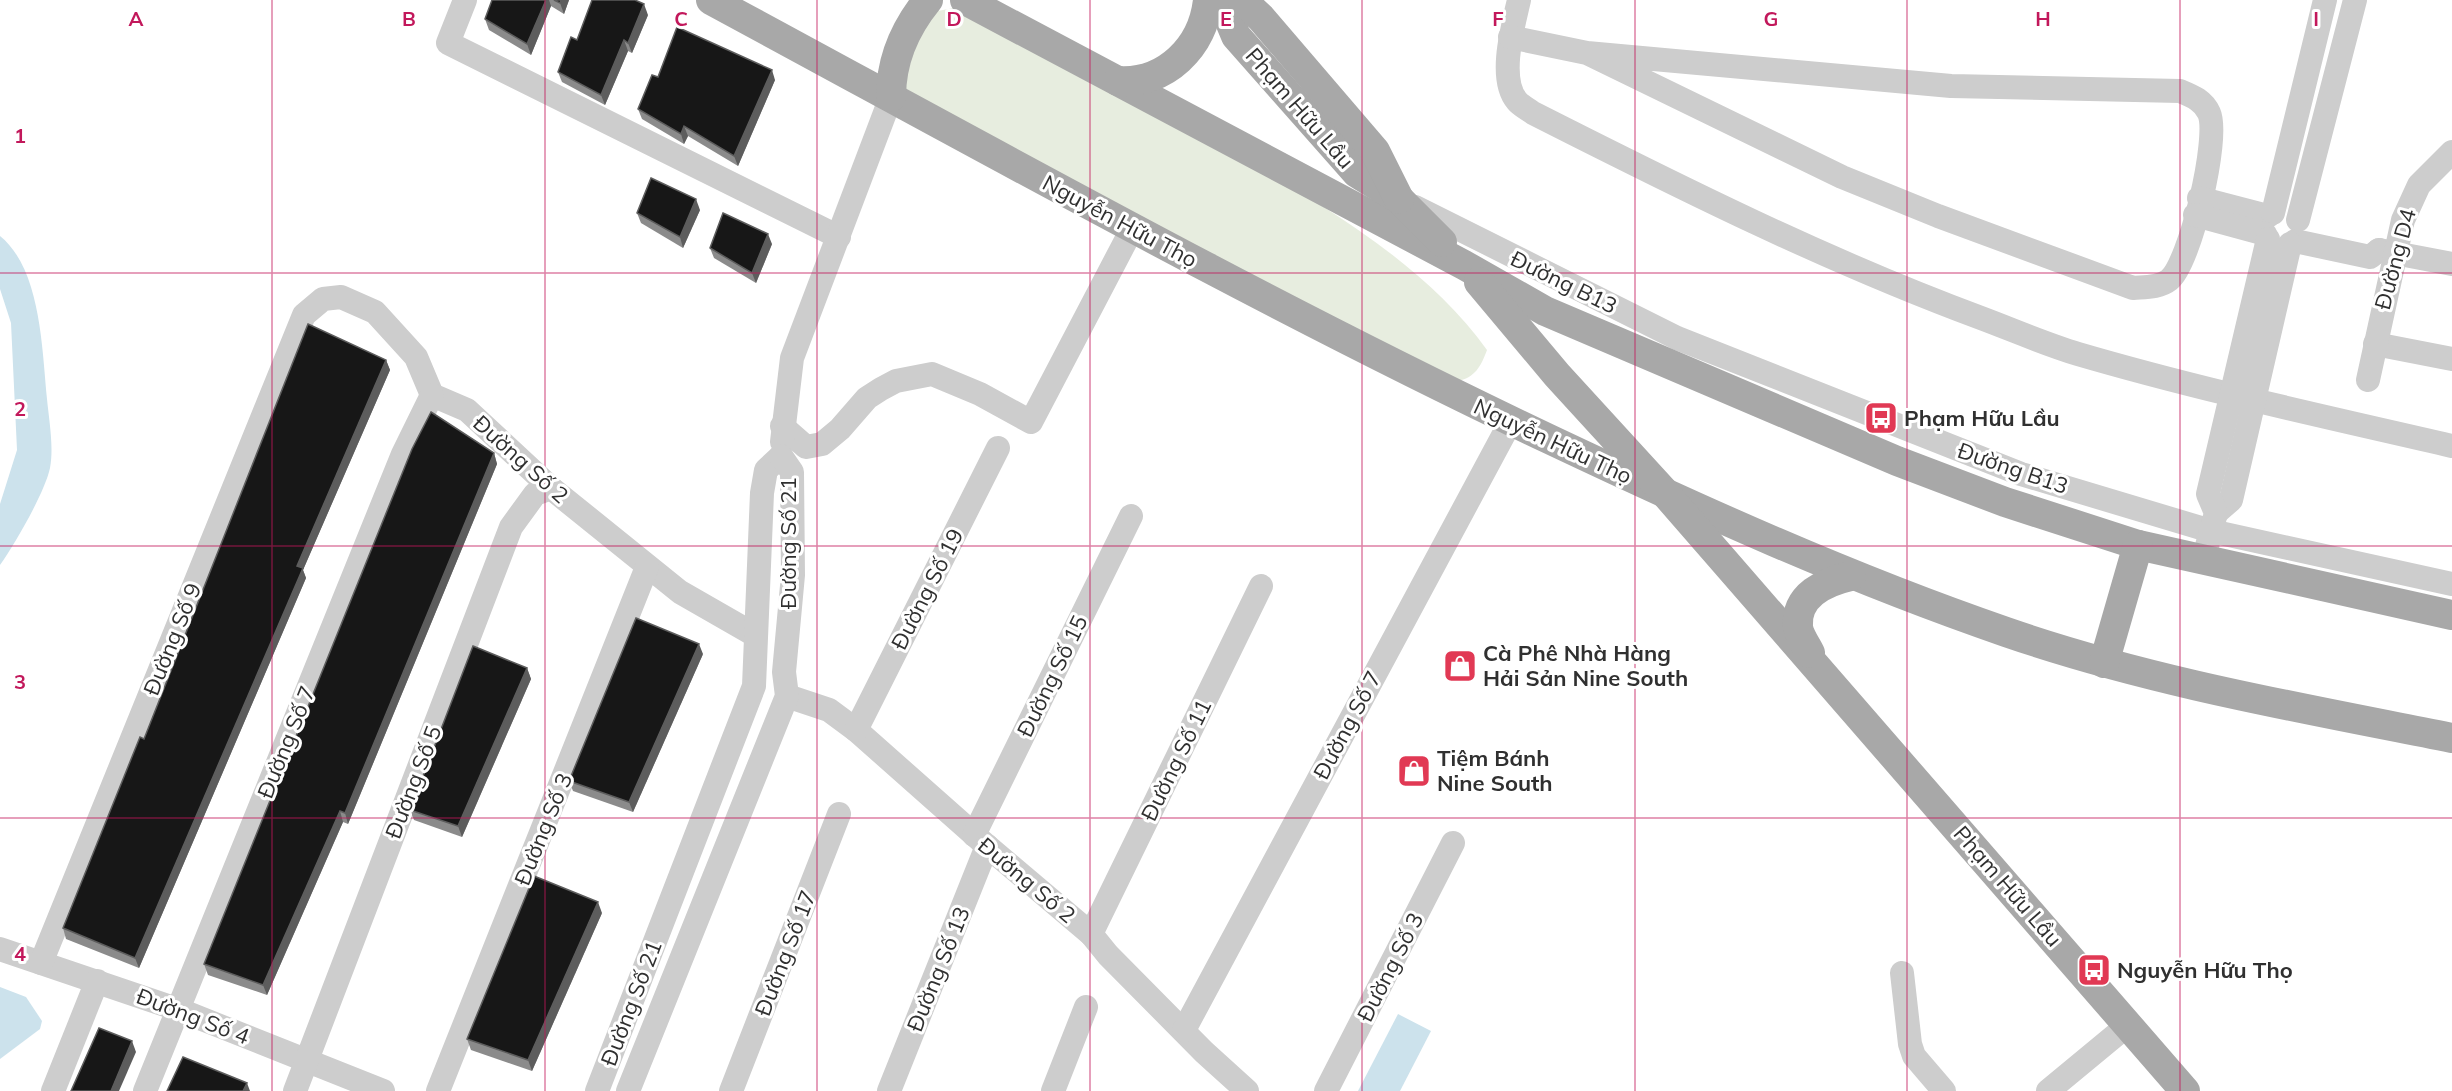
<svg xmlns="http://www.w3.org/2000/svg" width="2452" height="1091" font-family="Mulish,sans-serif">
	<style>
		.green { fill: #e7eddf }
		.water { fill: #cce2ec }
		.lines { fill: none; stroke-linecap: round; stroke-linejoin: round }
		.minor { stroke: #cdcdcd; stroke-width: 24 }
		.major { stroke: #a8a8a8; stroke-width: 30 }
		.wall { fill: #8b8b8b }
		.shaded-wall { fill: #5d5d5d }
		.building { fill: #171717; stroke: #5d5d5d; stroke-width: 1.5 }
		.grid { fill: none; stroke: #c2185b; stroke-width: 1.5; stroke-opacity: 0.55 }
		.labels { text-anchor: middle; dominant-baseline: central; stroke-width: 6; stroke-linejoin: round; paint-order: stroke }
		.street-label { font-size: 22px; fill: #303030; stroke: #fff }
		.poi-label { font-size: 22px; font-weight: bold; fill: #303030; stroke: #fff; text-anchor: start }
		.grid-label { font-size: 20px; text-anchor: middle; font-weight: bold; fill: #c2185b; stroke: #fff; stroke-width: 6; stroke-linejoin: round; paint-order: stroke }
	</style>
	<rect width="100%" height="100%" fill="#fff"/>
	<path class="green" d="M954,8L1319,204C1381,243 1444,290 1487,350C1481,366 1475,378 1457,381L908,97L901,79L932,12Z"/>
	<g class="water">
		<path d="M0,236C41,269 42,349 47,399C49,420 54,447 50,468C45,492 15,544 0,565V504L17,450L11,323L0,289Z"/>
		<polygon points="0,987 26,997 42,1021 40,1029 0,1059"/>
		<polygon points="1398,1014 1431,1031 1400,1091 1358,1091"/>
	</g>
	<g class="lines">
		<g class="minor">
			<polyline points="465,0 448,43 839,237"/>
			<path d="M1519,0C1513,26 1498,79 1517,101C1521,106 1528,109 1533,113C1679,187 1827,261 1981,318C2013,330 2045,344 2078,354C2201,390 2327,417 2452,446"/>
			<path d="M1510,37L1587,53L1842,177L1938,216L2133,288C2144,287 2159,288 2169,280C2190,264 2220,137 2209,113C2203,100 2192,96 2180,91L1951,86L1587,53"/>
			<polyline points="2199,198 2268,216"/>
			<polyline points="1415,207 1677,338 2021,474 2211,531 2452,584"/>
			<polyline points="2273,213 2325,0"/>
			<polyline points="2195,215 2265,234"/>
			<polyline points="2298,220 2355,0"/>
			<polyline points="2295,241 2370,257 2379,250"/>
			<polyline points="2379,250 2452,264"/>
			<polyline points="2375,344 2452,359"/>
			<polyline points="2368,380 2403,220 2419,185 2452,152"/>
			<polyline points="782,426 806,447 822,444 840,429 867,398 881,389 896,381 932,374 980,394 1031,422 1132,229"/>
			<polyline points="782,442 792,358 891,97"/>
			<polyline points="2216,513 2231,500 2290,244"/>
			<polyline points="2207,546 2216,513 2208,494 2268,239"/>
			<polyline points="787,696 829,710 856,730 987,846 1091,934 1108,955 1204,1052 1247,1091"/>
			<polyline points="856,730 998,448"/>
			<polyline points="974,835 1131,516"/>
			<polyline points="1091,934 1261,586"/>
			<polyline points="0,949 177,1009 383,1091"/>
			<polyline points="41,963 304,315 323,299 341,297 375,312 416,357 432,395 467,410 551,488 680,592 755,635"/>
			<polyline points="1902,973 1910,1044 1914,1056 1944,1091"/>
			<polyline points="1184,1030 1511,421"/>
			<polyline points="53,1091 97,981"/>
			<polyline points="145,1091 403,454 432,395"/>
			<polyline points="295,1091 511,527 535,494 551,488"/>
			<polyline points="438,1091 647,567"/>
			<polyline points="597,1091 754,686 762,493 766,470 781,456"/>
			<polyline points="628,1091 787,696 784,672 793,575 792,472 781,456"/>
			<polyline points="731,1091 839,814"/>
			<polyline points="889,1091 987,846"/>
			<polyline points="1053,1091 1086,1007"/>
			<polyline points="1326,1091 1453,843"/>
			<polyline points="2048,1091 2129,1024"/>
		</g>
		<g class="major">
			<path d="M711,0C989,150 1264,304 1549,439C1699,510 1849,578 2006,632C2151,682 2302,708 2452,738"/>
			<polyline points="965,0 1464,265 1545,311 1897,461 2005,502 2138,545 2452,615"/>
			<polyline points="1221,0 1236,36 1357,173 1399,199 1442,242"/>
			<polyline points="1242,0 1261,18 1375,151 1399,199"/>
			<path d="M1118,81C1166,84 1203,47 1208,0"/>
			<path d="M891,97C891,60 905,28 928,0"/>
			<polyline points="1479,282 1557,375 1665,493 2185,1091"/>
			<path d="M1810,653C1806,645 1799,635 1798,627C1795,595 1825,582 1851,576"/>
			<polyline points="2104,663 2138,545"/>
		</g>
	</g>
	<g class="wall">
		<polygon points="492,0 569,0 564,14 551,6 531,55 489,30 485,19"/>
		<polygon points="648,15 632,53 628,51 605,105 562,82 558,72 577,40"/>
		<polygon points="658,77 775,80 738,166 688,136 684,144 642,119 638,109"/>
		<polygon points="700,210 683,248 641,223 637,213"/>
		<polygon points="772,244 756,283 714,258 710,248"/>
		<polygon points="386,360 390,370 303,570 306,578 139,968 66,939 63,928 144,739"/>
		<polygon points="494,453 497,464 348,824 343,822 267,995 208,975 204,964"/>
		<polygon points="703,654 633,812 573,791 569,781"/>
		<polygon points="527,668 531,679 462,837 414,820 410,810"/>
		<polygon points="602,913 532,1071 471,1050 467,1039"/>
	</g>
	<g class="shaded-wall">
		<polygon points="546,0 549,0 551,6 531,55 527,44"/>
		<polygon points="561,0 569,0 564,14 560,3"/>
		<polygon points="644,4 648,15 632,53 628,43"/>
		<polygon points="624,40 628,51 605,105 601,95"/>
		<polygon points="772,70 775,80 738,166 734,156"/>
		<polygon points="684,126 688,136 684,144 681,134"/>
		<polygon points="696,199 700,210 683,248 680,237"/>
		<polygon points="768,234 772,244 756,283 752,273"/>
		<polygon points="386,360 390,370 303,570 306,578 139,968 135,958 297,566"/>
		<polygon points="494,453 497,464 348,824 345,813"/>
		<polygon points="699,644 703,654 633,812 629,802"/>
		<polygon points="527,668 531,679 462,837 458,826"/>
		<polygon points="340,811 343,822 267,995 263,985"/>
		<polygon points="598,902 602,913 532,1071 528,1060"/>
		<polygon points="132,1041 136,1052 119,1091 111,1091"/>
		<polygon points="247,1083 250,1091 243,1091"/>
	</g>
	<g class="building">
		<polygon points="492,0 546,0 527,44 485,19"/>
		<polygon points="554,0 561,0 560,3"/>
		<polygon points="592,0 635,0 644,4 628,43 624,40 601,95 558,72 571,37 577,40"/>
		<polygon points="677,27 772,70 734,156 684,126 681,134 638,109 652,75 658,77"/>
		<polygon points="651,178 696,199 680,237 637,213"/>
		<polygon points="723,213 768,234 752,273 710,248"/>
		<polygon points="308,324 386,360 297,566 303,568 135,958 63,928 140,737 144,739"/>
		<polygon points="431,412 494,453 345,813 340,811 263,985 204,964 412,449"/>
		<polygon points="636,618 699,644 629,802 569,781"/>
		<polygon points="473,646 527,668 458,826 410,810"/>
		<polygon points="534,876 598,902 528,1060 467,1039"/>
		<polygon points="99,1028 132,1041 111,1091 71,1091"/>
		<polygon points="183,1057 247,1083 243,1091 167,1091"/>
	</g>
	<path class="grid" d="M272,0V1091M545,0V1091M817,0V1091M1090,0V1091M1362,0V1091M1635,0V1091M1907,0V1091M2180,0V1091M0,273H2452M0,546H2452M0,818H2452"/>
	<defs>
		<g id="bus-square" transform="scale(1.725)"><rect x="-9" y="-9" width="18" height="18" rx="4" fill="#e13954" stroke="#fff"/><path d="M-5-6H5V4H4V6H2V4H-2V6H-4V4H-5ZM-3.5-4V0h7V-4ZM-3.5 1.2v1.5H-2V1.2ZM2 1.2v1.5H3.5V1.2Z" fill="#fff"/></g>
		<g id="shop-square" transform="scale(1.725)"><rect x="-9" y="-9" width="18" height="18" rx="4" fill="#e13954" stroke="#fff"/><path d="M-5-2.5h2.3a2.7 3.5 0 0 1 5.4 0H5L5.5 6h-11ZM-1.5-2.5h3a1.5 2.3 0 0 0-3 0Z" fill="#fff"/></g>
	</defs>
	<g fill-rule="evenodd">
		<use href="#bus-square" x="1881" y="418"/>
		<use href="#shop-square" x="1460" y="666"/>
		<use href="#shop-square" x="1414" y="771"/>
		<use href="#bus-square" x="2094" y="970"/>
	</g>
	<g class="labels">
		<g class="street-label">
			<text transform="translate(1300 108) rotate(49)">Phạm Hữu Lầu</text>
			<text transform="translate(1120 221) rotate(28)">Nguyễn Hữu Thọ</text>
			<text transform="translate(2395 259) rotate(-75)">Đường D4</text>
			<text transform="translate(1564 282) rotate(26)">Đường B13</text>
			<text transform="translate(1553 441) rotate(25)">Nguyễn Hữu Thọ</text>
			<text transform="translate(521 459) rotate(42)">Đường Số 2</text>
			<text transform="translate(2013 468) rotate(19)">Đường B13</text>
			<text transform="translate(788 543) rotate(-90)">Đường Số 21</text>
			<text transform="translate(927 589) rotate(-63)">Đường Số 19</text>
			<text transform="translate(172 639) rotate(-68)">Đường Số 9</text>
			<text transform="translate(1052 676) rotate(-64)">Đường Số 15</text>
			<text transform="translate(1347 725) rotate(-62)">Đường Số 7</text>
			<text transform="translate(286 742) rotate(-68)">Đường Số 7</text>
			<text transform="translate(1176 760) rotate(-64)">Đường Số 11</text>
			<text transform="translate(413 782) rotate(-69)">Đường Số 5</text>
			<text transform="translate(543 829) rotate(-68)">Đường Số 3</text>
			<text transform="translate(1027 880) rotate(40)">Đường Số 2</text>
			<text transform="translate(2008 886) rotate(49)">Phạm Hữu Lầu</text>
			<text transform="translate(785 953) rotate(-69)">Đường Số 17</text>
			<text transform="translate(1390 967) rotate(-63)">Đường Số 3</text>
			<text transform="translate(938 969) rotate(-68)">Đường Số 13</text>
			<text transform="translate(631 1003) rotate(-69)">Đường Số 21</text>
			<text transform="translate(193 1016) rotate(21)">Đường Số 4</text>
		</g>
		<g class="poi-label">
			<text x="1904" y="418">Phạm Hữu Lầu</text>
			<text x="1483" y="653">Cà Phê Nhà Hàng<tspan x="1483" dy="25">Hải Sản Nine South</tspan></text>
			<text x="1437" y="758">Tiệm Bánh<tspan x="1437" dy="25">Nine South</tspan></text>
			<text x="2117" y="970">Nguyễn Hữu Thọ</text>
		</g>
	</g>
	<g class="grid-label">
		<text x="136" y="26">A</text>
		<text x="409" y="26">B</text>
		<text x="681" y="26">C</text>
		<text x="954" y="26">D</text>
		<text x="1226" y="26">E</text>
		<text x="1498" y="26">F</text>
		<text x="1771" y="26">G</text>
		<text x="2043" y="26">H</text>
		<text x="2316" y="26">I</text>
		<text x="20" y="143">1</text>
		<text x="20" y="416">2</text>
		<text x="20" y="689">3</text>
		<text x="20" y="961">4</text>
	</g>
</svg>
